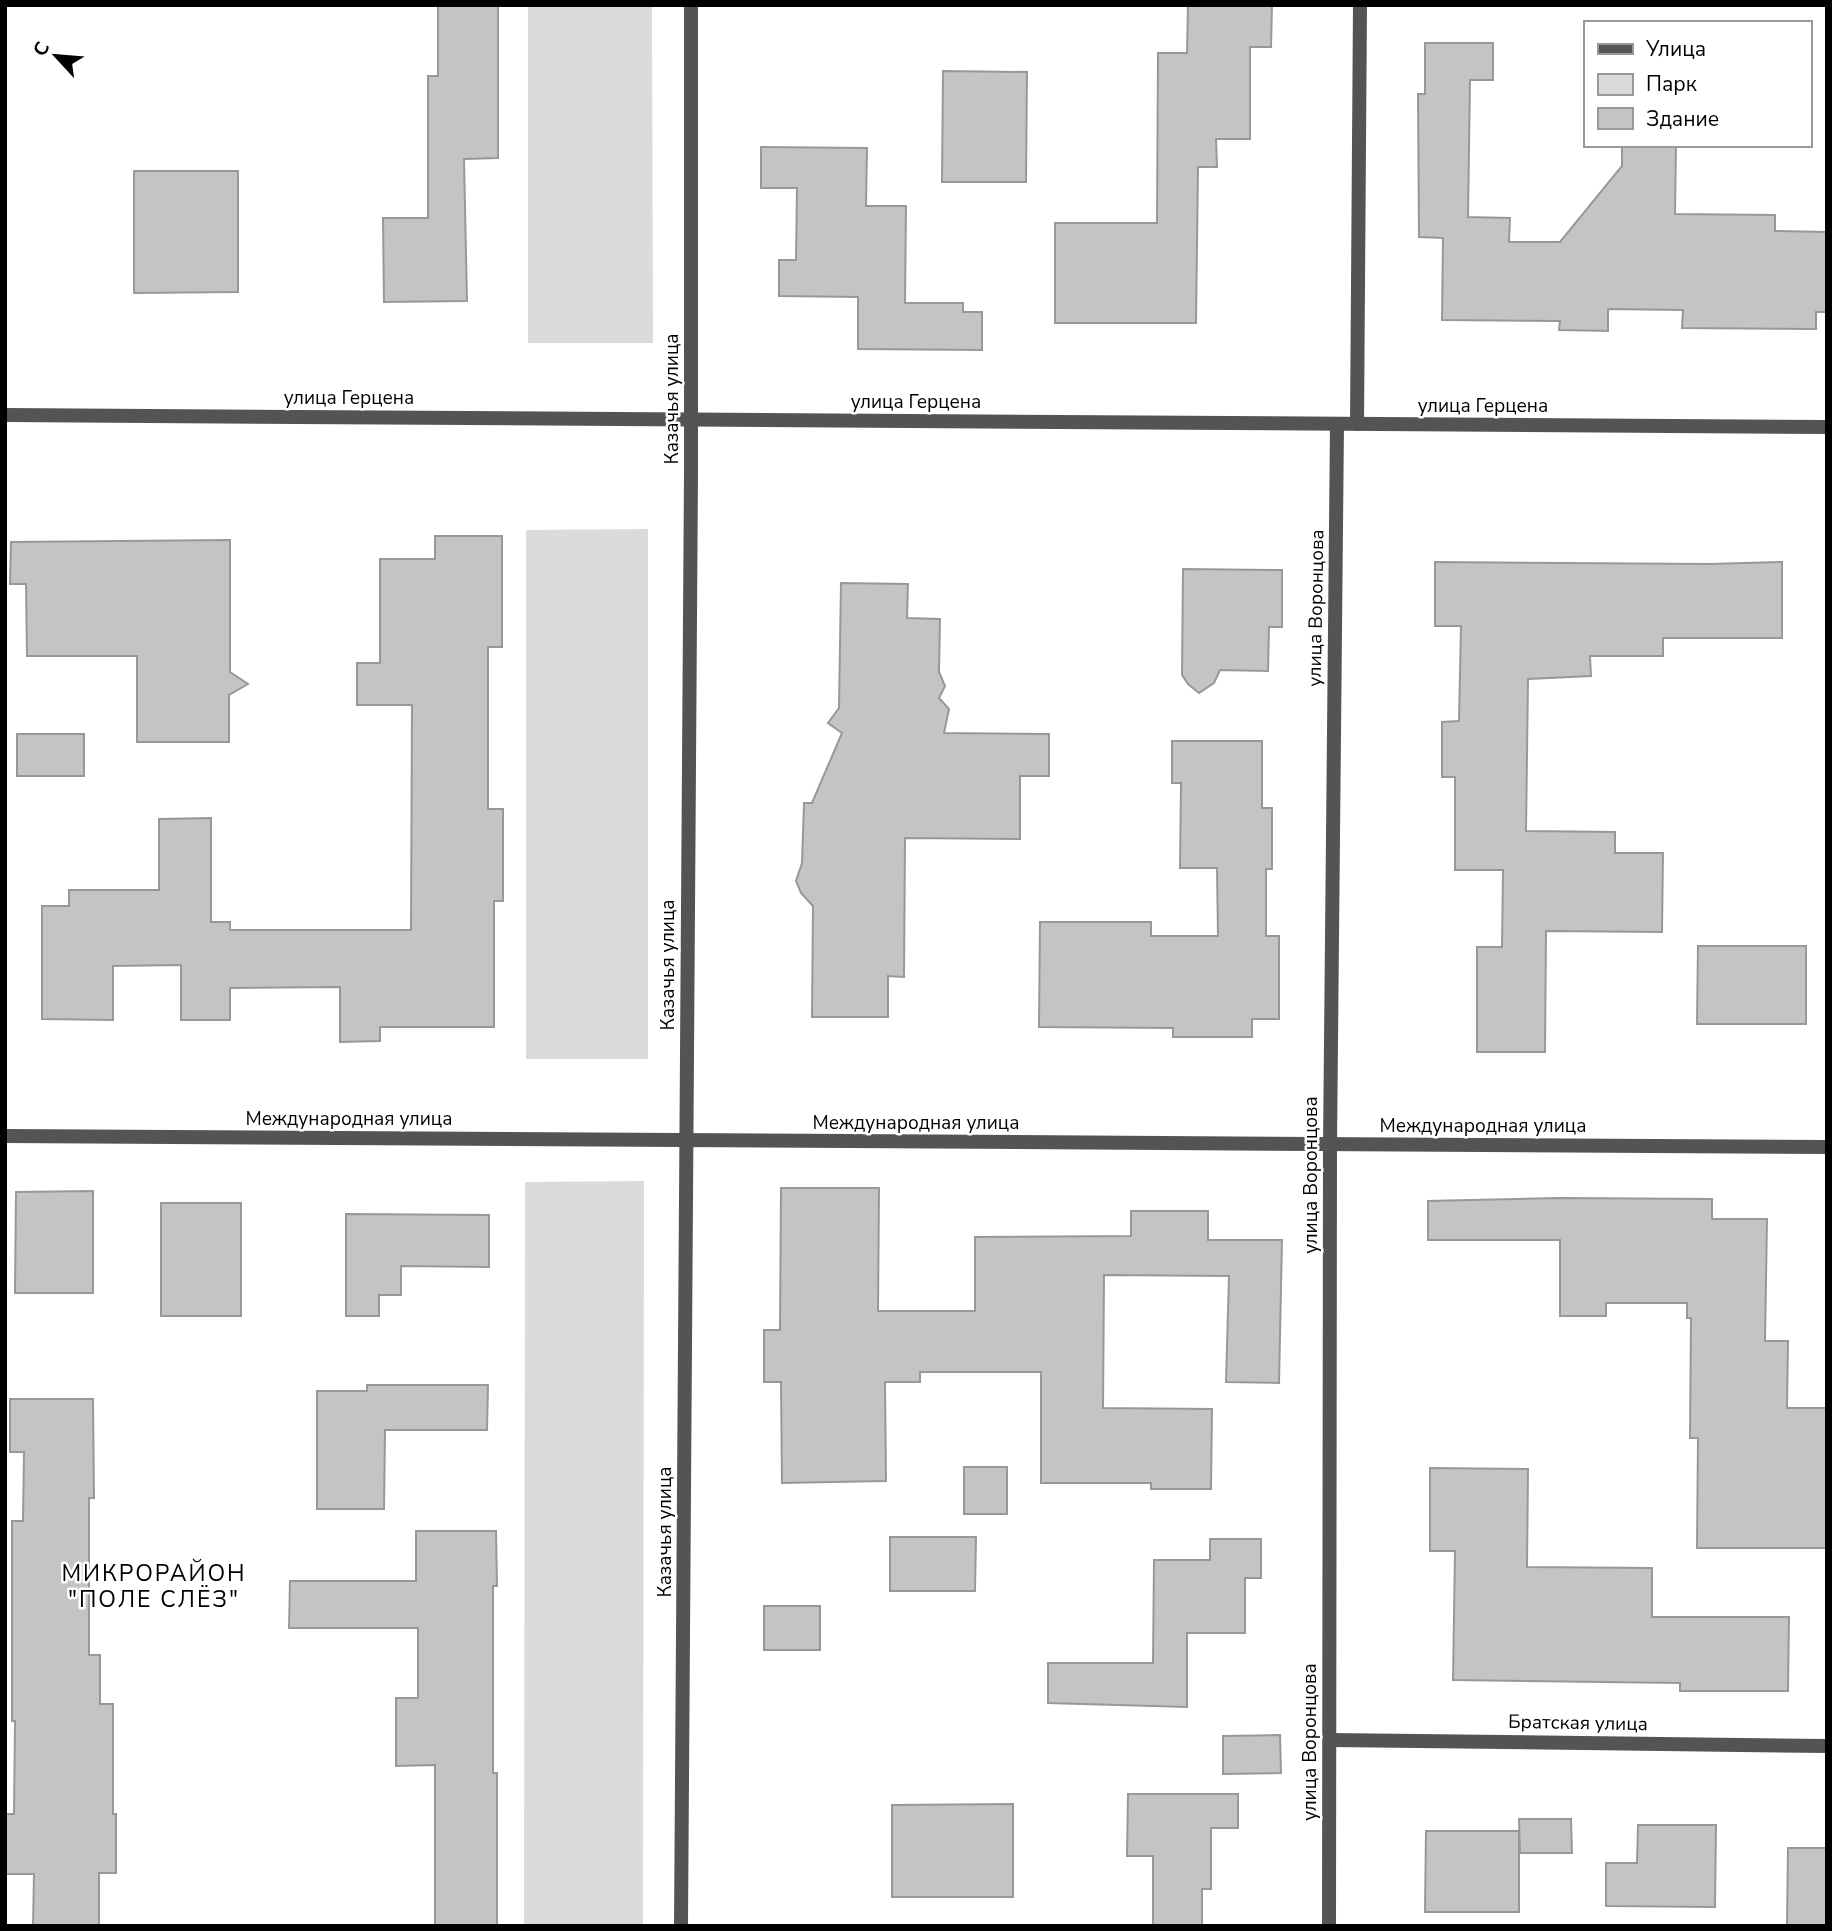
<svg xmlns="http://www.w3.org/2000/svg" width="1832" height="1931" font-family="'Nunito Sans',sans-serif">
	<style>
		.green { fill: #dbdbdb }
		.building { fill: #c4c4c4; stroke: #989898; stroke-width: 2 }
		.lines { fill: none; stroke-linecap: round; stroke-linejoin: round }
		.minor { stroke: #545454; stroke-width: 14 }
		.tertiary { stroke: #545454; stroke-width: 14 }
		.labels { text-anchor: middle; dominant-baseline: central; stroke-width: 5; stroke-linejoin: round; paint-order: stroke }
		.street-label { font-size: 19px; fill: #000; stroke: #fff }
		.quarter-label { font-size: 23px; letter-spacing: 2px; fill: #000; stroke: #fff }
	</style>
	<rect width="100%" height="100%" fill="#fff"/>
	<g class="green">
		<polygon points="528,5 652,5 653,343 528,343"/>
		<polygon points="648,529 648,1059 526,1059 526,530"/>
		<polygon points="644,1181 643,1926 524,1926 525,1182"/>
	</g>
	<g class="building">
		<polygon points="438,5 498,5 498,158 464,159 467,301 384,302 383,218 428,218 428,76 438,76"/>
		<polygon points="1188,5 1272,5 1271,47 1250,47 1250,139 1216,139 1217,167 1198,167 1196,323 1055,323 1055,223 1157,223 1158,53 1187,53"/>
		<polygon points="1425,43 1493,43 1493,80 1470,80 1468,217 1510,218 1509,242 1560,242 1622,166 1622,145 1676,145 1675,214 1775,215 1775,231 1827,232 1827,312 1816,312 1816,329 1682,328 1683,310 1608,309 1608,331 1559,330 1560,321 1442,320 1443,238 1419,237 1418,94 1425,94"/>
		<polygon points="943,71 1027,72 1026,182 942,182"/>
		<polygon points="761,147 867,148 866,206 906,206 905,303 963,303 963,312 982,312 982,350 858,349 858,297 779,296 779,260 796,260 797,188 761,188"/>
		<polygon points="134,171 238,171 238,292 134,293"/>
		<polygon points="435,536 502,536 502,647 488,647 488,809 503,809 503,901 494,901 494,1027 380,1027 380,1041 340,1042 340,987 230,988 230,1020 181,1020 181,965 113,966 113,1020 42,1019 42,906 69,906 69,890 159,890 159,819 211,818 211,922 230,922 230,930 411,930 412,705 357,705 357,663 380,663 380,559 435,559"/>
		<polygon points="230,540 230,672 248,684 229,695 229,742 137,742 137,656 27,656 26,584 10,584 11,542"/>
		<polygon points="1435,562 1709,564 1782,562 1782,638 1663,638 1663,656 1590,656 1591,676 1528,679 1526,831 1615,832 1615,853 1663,853 1662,932 1546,931 1545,1052 1477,1052 1477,947 1502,947 1503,870 1455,870 1455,777 1442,777 1442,722 1459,721 1461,626 1435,626"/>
		<polygon points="1183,569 1282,570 1282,627 1269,627 1268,671 1220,670 1214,683 1199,693 1188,684 1182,675"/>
		<polygon points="841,583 908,584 907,618 940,619 939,672 945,686 939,698 949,709 944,733 1049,734 1049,776 1020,776 1020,839 905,838 904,977 888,976 888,1017 812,1017 813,906 801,893 796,881 802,863 804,803 812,803 842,733 828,723 839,708"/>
		<rect x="17" y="734" width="67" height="42"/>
		<polygon points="1172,741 1262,741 1262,808 1272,808 1272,869 1266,869 1266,936 1279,936 1279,1019 1252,1019 1252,1037 1173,1037 1173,1028 1039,1027 1040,922 1151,922 1151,936 1218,936 1217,868 1180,868 1181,783 1172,783"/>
		<polygon points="1698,946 1806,946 1806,1024 1697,1024"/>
		<polygon points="781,1188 879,1188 878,1311 975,1311 975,1237 1131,1236 1131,1211 1208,1211 1208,1240 1282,1240 1279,1383 1226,1382 1229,1276 1104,1275 1103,1408 1212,1409 1211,1489 1151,1489 1151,1483 1041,1483 1041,1372 920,1372 920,1382 885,1382 886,1481 782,1483 781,1382 764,1382 764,1330 780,1330"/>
		<polygon points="93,1191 93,1293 15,1293 16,1192"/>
		<polygon points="1560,1198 1712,1199 1712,1219 1767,1219 1765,1341 1788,1341 1787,1408 1827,1408 1827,1548 1697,1548 1698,1438 1690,1438 1691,1318 1687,1318 1687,1303 1606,1303 1606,1316 1560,1316 1560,1240 1428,1240 1428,1201"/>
		<rect x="161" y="1203" width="80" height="113"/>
		<polygon points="346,1214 489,1215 489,1267 401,1266 401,1295 379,1295 379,1316 346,1316"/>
		<polygon points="367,1385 488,1385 487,1430 385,1430 384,1509 317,1509 317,1391 367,1391"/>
		<polygon points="10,1399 93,1399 94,1498 89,1498 89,1655 100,1655 100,1704 113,1704 113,1814 116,1814 116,1873 99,1873 99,1926 33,1926 34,1874 5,1874 5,1814 14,1814 15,1721 12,1721 12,1521 23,1521 24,1452 10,1452"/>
		<rect x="964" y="1467" width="43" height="47"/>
		<polygon points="1430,1468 1528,1469 1527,1567 1652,1568 1652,1617 1789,1617 1788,1691 1680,1691 1680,1683 1453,1680 1455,1551 1430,1551"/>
		<polygon points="416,1531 496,1531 497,1586 493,1586 493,1773 497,1773 497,1926 435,1926 435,1765 396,1766 396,1698 418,1698 418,1628 289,1628 290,1581 416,1581"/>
		<polygon points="890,1537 976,1537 975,1591 890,1591"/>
		<polygon points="1210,1539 1261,1539 1261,1578 1245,1578 1245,1633 1187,1633 1187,1707 1048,1703 1048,1663 1153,1663 1154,1560 1210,1560"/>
		<rect x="764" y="1606" width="56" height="44"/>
		<polygon points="1280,1735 1281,1773 1223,1774 1223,1736"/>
		<polygon points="1128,1794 1238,1794 1238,1828 1211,1828 1211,1889 1202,1889 1202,1926 1153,1926 1153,1856 1127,1856"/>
		<polygon points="1013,1804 1013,1897 892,1897 892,1805"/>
		<polygon points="1519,1819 1571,1819 1572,1853 1520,1853"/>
		<polygon points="1638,1825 1716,1825 1715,1907 1606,1906 1606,1863 1637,1863"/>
		<polygon points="1426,1831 1519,1831 1519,1912 1425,1912"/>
		<polygon points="1788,1848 1827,1848 1827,1926 1787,1926"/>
	</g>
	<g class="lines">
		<g class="minor">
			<polyline points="1357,424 1360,5"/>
			<polyline points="5,1136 1827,1147"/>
			<polyline points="1330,1740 1827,1746"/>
			<polyline points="681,1926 691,472 691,5"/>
			<polyline points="1329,1926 1330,1145 1337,424"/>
		</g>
		<polyline class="tertiary" points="5,415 1827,427"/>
	</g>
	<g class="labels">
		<g class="street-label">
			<text x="349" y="398">улица Герцена</text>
			<text transform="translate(672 399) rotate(-90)">Казачья улица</text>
			<text x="916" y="402">улица Герцена</text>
			<text x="1483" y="406">улица Герцена</text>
			<text transform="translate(1316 608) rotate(-89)">улица Воронцова</text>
			<text transform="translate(668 965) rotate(-90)">Казачья улица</text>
			<text x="349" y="1119">Международная улица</text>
			<text x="916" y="1123">Международная улица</text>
			<text x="1483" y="1126">Международная улица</text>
			<text transform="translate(1311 1175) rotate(-90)">улица Воронцова</text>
			<text transform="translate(665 1532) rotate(-90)">Казачья улица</text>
			<text transform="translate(1578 1723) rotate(1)">Братская улица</text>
			<text transform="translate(1310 1742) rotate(-90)">улица Воронцова</text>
		</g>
		<g class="quarter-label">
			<text x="154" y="1573">МИКРОРАЙОН<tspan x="154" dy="26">"ПОЛЕ СЛЁЗ"</tspan></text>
		</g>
	</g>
	<rect width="1832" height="1931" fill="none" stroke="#000000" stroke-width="14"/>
	<rect x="1584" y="21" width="228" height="126" fill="#ffffff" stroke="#999999" stroke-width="2"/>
	<rect x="1598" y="44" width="35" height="10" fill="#545454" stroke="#999999" stroke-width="2"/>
	<text x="1646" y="56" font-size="21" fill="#000000">Улица</text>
	<rect x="1598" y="74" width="35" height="21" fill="#dbdbdb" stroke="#999999" stroke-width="2"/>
	<text x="1646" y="91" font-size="21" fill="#000000">Парк</text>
	<rect x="1598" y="108" width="35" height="21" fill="#c4c4c4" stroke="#999999" stroke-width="2"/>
	<text x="1646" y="126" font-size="21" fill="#000000">Здание</text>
	<g transform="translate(56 56) rotate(296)" stroke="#ffffff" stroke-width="5" paint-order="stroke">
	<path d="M0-5L12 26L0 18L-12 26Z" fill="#000000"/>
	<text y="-10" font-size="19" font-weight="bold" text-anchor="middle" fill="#000000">С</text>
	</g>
</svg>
